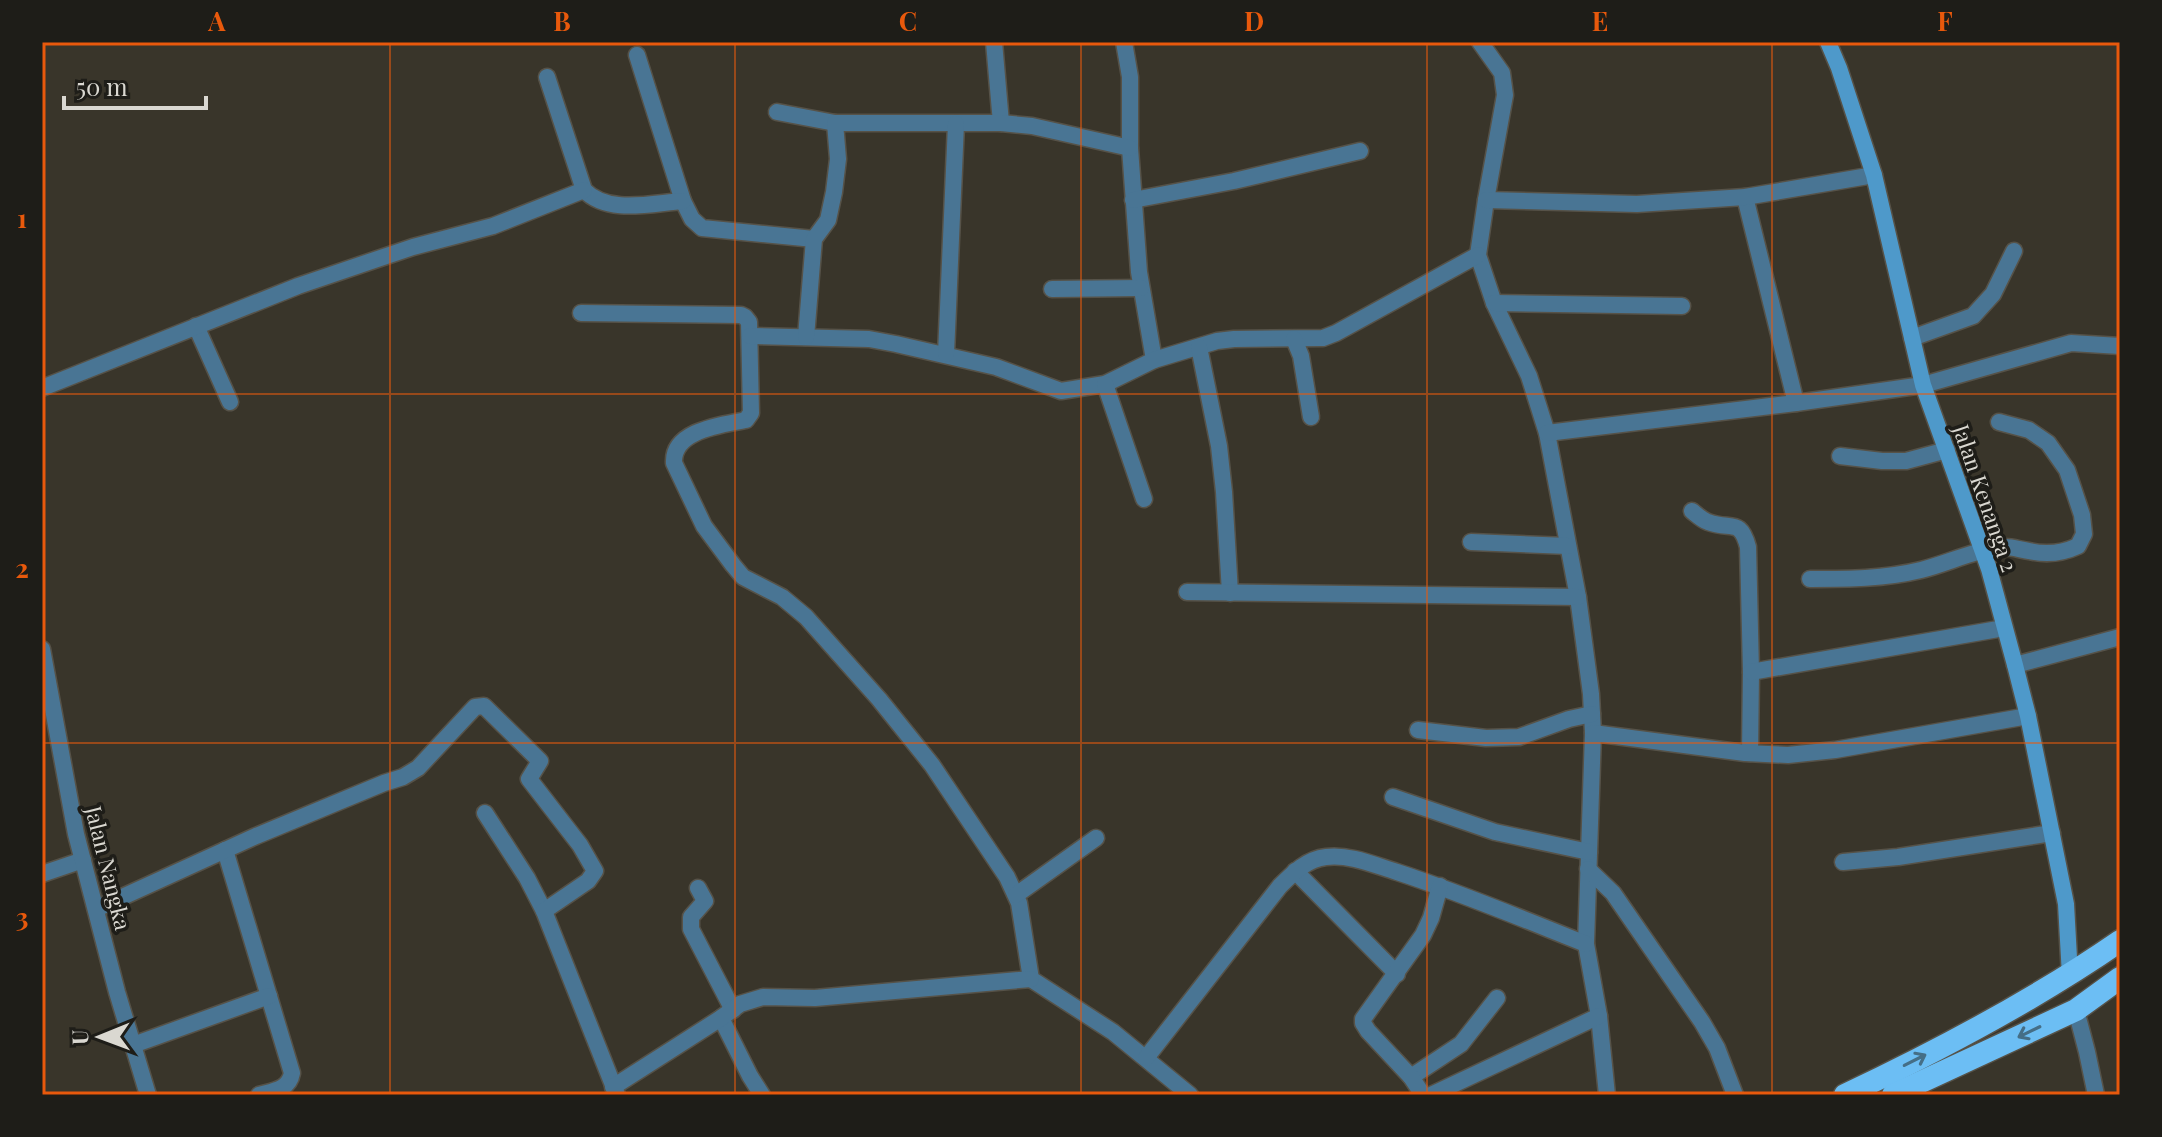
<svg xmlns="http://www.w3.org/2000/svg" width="2162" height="1137" font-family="'Playfair Display',serif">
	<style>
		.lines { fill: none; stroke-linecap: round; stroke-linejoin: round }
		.minor-casing { stroke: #565248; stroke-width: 19 }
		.tertiary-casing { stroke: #565248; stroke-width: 19 }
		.secondary-casing { stroke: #565248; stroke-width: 19 }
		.trunk-casing { stroke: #565248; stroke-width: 25 }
		.minor { stroke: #497594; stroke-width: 16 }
		.tertiary { stroke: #497594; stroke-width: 16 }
		.secondary { stroke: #4e99ca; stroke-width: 16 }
		.trunk { stroke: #6cbef4; stroke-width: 22 }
		.oneway { stroke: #456e86 }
		.grid { fill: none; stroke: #e8590c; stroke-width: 2; stroke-opacity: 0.55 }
		.labels { text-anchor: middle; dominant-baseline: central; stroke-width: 7; stroke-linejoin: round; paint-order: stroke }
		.street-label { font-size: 22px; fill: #dad8d1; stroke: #1e1d18 }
		.neatline { fill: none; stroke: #e8590c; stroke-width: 3 }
		.grid-label { font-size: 26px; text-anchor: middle; font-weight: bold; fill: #e8590c }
	</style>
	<rect width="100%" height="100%" fill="#39352a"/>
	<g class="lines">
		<g class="minor-casing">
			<g id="minor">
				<polyline points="994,42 1001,123"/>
				<polyline points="1124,42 1130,77 1130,148 1139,272 1154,360"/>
				<polyline points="1480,42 1502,73 1505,95 1486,200 1478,255 1494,303 1529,376 1547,433 1578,597 1591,694 1593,733 1586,944 1599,1016 1607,1095"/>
				<polyline points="637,55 683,201 692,219 702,228 814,239"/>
				<path d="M547,77L584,190C608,215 652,203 683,201"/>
				<polyline points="777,112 835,123"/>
				<polyline points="1745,197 1796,403"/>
				<polyline points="1133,200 1234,181 1360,151"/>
				<polyline points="1486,200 1637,204 1745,197 1874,175"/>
				<polyline points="1052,289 1141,288"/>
				<polyline points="1494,303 1682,306"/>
				<path d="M581,313L741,315L745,317L749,322L751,413L746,420C722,425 672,430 674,463L704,526L733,565L743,577L782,597L806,617L879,699L932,765L1007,877L1019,903L1031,979L1113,1032L1190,1095"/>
				<polyline points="196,326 230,402"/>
				<polyline points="750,336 869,339 896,344 996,367 1061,391 1105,384 1154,360 1217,341 1234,339 1323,338 1336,333 1478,255"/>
				<polyline points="806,337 814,239 828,220 834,192 838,159 835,123 1001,123 1032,126 1130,148"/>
				<polyline points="1912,338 1973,316 1993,294 2014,251"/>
				<polyline points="1294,339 1301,356 1311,417"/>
				<polyline points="1199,347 1219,446 1224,492 1230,593"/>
				<polyline points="946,354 956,124"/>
				<polyline points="1105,384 1144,499"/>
				<polyline points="42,388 298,286 413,247 493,226 584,190"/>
				<polyline points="1547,433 1796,403 1923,385 2071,343 2120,346"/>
				<polyline points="1840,456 1882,461 1906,461 1947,450"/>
				<path d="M1692,511C1697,515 1702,520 1708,522C1731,531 1740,517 1748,547L1751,672L1750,753"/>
				<polyline points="1471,542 1568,546"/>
				<path d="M1810,579C1847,579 1884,579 1921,570C1949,563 1976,549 2005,547C2013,547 2021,550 2029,551C2046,555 2063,553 2078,546L2084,534L2082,515L2067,470L2048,443L2029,430L1999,422"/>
				<polyline points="1187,592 1578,597"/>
				<polyline points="2015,665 2120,637"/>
				<polyline points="1751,672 2004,628"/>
				<polyline points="1418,730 1486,738 1519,737 1569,719 1592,714"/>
				<polyline points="1593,733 1745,753 1788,755 1835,750 2028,716"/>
				<polyline points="1393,797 1495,832 1589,852"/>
				<polyline points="485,813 527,878 544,911"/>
				<path d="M225,850L292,1073C289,1090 273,1091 259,1095"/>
				<polyline points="1843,862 1898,857 2052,833"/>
				<polyline points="1588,869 1613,893 1702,1022 1717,1048 1735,1095"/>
				<polyline points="1295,871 1397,974"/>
				<polyline points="42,874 83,860"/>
				<polyline points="698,888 705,901 691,917 691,929 733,1010"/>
				<polyline points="1016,895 1096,838"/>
				<polyline points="96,909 256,836 384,783 403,777 418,768 475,707 484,706 540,761 529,779 580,845 595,871 588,881 544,911 617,1095"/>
				<polyline points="721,1018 750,1076 762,1095"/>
				<polyline points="133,1045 269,996"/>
				<path d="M1146,1058L1280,886C1293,873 1307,859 1326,857C1350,854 1374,865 1397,872C1461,893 1523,919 1586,944"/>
				<polyline points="1411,1077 1461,1044 1497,998"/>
				<polyline points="613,1087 721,1018 740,1004 763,997 815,998 1031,979"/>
				<polyline points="1423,1095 1411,1077 1368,1031 1363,1023 1363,1019 1423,935 1431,918 1440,886"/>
				<polyline points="1431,1095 1599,1016"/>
			</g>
		</g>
		<g class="tertiary-casing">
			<g id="tertiary">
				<polyline points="42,649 76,834 117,992 148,1095"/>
				<polyline points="2076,1010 2087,1052 2096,1095"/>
			</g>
		</g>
		<g class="secondary-casing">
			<polyline id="secondary" points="1828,42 1839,68 1874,175 1923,385 1989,569 2015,665 2028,716 2066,904 2070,976"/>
		</g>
		<g class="trunk-casing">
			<g id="trunk">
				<path d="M1845,1095C1940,1050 2033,1001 2120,941"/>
				<polyline points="1893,1095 2076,1010 2120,978"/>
			</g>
		</g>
		<use href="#minor" class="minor"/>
		<use href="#tertiary" class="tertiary"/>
		<use href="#secondary" class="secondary"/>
		<use href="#trunk" class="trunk"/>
	</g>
	<defs><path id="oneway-shaft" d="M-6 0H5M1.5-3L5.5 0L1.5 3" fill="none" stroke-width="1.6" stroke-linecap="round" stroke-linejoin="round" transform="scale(2)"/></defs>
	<g class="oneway">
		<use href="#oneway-shaft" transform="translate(2029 1032) rotate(154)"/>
		<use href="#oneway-shaft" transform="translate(1915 1060) rotate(-27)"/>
	</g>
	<path class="grid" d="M390,42V1095M735,42V1095M1081,42V1095M1427,42V1095M1772,42V1095M42,394H2120M42,743H2120"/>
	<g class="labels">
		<g class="street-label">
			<text transform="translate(1986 498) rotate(71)">Jalan Kenanga 2</text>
			<text transform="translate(109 868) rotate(76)">Jalan Nangka</text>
		</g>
	</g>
	<rect width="2162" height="1137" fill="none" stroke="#1e1d18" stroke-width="88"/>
	<g transform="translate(100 1037) rotate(269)" stroke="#1e1d18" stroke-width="6" paint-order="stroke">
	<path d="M0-6L14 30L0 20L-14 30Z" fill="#dad8d1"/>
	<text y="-12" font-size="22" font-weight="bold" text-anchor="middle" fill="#dad8d1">U</text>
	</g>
	<path d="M64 96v12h142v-12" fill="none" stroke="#dad8d1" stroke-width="4"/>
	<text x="76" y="96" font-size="24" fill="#dad8d1" stroke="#1e1d18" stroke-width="6" paint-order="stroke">50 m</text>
	<rect x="44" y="44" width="2074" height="1049" class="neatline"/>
	<g class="grid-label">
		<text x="217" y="31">A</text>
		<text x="562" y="31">B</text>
		<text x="908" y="31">C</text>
		<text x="1254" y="31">D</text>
		<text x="1600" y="31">E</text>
		<text x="1945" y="31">F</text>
		<text x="22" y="228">1</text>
		<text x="22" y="578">2</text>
		<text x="22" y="927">3</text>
	</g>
</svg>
